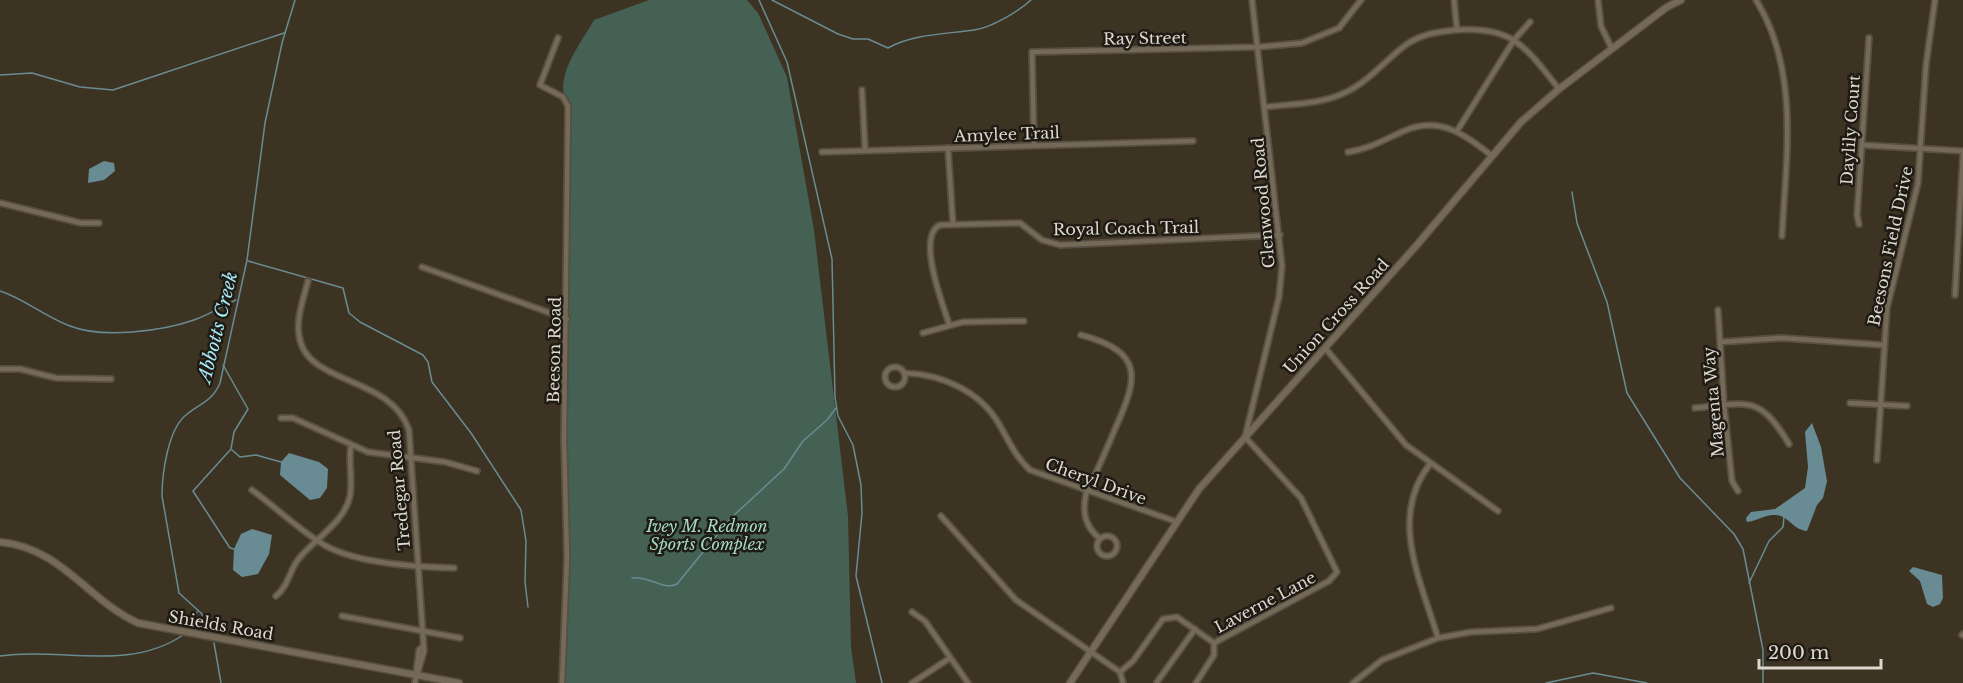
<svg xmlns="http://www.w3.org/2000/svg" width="1963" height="683" font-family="'Libre Baskerville',serif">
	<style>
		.green { fill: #446153 }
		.water { fill: #698c94 }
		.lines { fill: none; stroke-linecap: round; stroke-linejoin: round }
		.stream { stroke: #698c94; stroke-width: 1.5 }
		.street-casing { stroke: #574f41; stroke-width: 8 }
		.secondary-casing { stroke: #574f41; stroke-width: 9 }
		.street { stroke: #756a58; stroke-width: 4.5 }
		.secondary { stroke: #756a58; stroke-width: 6 }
		.labels { text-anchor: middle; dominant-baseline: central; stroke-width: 5; stroke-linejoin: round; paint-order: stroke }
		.street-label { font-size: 16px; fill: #ded8ce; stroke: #1f1b14 }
		.park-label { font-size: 16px; font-style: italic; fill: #a2dcc1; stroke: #1f1b14 }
		.water-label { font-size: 18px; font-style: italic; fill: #a5e8f7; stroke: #1f1b14 }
	</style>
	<rect width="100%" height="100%" fill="#3c3322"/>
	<path class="green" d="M649,0H747L758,13L787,77L814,230L848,516L851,647L856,683H562L567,558L564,438L568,106C552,78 580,45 594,20Z"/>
	<g class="water">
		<polygon points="104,161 114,163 115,171 104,180 88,183 89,169"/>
		<path d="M1812,423L1821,447L1827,481L1823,498L1817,505L1807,531C1793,530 1789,516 1776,515C1765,514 1757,521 1747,522L1746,518L1751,512L1775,509L1805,488L1808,467L1805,432Z"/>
		<polygon points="289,453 319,462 328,469 327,488 320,498 310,500 280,475 281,462"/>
		<polygon points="252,529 272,535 269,554 258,574 242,577 233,570 234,549 241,534"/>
		<polygon points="1913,567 1942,575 1943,598 1940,604 1933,607 1927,604 1920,581 1909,571"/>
	</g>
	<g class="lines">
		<g class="stream">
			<polyline points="759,0 787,62 832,259 835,397 838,416 853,445 861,485 862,513 856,576 882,683"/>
			<path d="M772,0L838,34L853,39H868L888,48C913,34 946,34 974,30C991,28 1019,11 1031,0"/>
			<polyline points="0,75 32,73 80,87 113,90 284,33"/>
			<polyline points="1572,192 1577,223 1607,302 1627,393 1680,478 1734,534 1743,549 1763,650 1763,683"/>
			<polyline points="248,261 343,288 349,313 360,322 423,355 428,362 432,382 471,433 521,510 526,541 525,582 528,607"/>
			<path d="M0,291C25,299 45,317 70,326C103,339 162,331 194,320C209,315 222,306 236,300"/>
			<polyline points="223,365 248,409 234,432 231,449 193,491 230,548 234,549"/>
			<polyline points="232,450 240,457 256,455 281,462"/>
			<path d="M632,578C647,575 664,591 677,584L731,518L784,469L803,441L827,420L836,408"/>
			<polyline points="1749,583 1769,541 1783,527 1784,517"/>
			<polyline points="187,629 197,612"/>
			<path d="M213,630L201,613L179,593L162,496C162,474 168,429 186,415C200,403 212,402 220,383L247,260L265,123L282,43L295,0"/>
			<polyline points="214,643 221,683"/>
			<path d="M0,656C61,647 129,672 183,635"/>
			<polyline points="1546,683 1593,673 1647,683"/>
		</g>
		<g class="street-casing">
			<g id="street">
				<polyline points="1454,0 1457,30"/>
				<polyline points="1598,0 1601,26 1612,49"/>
				<path d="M1756,0C1800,71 1786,156 1782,236"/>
				<polyline points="558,38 540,85 563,97 568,106 564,439 567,558 562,683"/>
				<polyline points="862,90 865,149"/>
				<path d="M1266,107C1290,104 1320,104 1342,94C1368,83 1385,60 1407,44C1422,34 1437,32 1455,30C1513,26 1525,46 1559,89"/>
				<polyline points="1457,131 1514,40 1530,22"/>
				<polyline points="1034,144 1032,52 1258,47 1302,43 1339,28 1361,0"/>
				<polyline points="1862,145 1963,151"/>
				<polyline points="948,148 953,224"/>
				<polyline points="822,152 1193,141"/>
				<path d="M1348,152C1372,148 1383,140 1404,131C1439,115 1466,135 1492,156"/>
				<polyline points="0,203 81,223 99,223"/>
				<polyline points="1859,224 1857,215 1869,38"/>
				<polyline points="422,267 567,319"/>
				<path d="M308,281C304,297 296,318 299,335C305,386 390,374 409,430L424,651L417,675"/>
				<polyline points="1955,295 1963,155"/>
				<polyline points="1718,310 1724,405 1732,481 1738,491"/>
				<path d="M949,324C943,305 916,236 940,225L1020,223L1042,240L1060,245L1280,235"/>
				<polyline points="923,333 963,322 1024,321"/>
				<path d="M1081,335C1145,352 1138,378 1115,429C1106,451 1096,473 1086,494C1082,513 1085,526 1100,539"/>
				<polyline points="1720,342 1782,338 1883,345"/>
				<polyline points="1326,349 1406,445 1498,511"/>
				<circle cx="895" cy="377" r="10"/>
				<polyline points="0,369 20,369 56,378 111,379"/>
				<path d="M904,373C941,374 980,391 999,424C1009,441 1015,456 1030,470L1177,522"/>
				<polyline points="1850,403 1907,406"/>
				<path d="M1695,408C1748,403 1759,394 1789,444"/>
				<polyline points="281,418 293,418 368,452 445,462 477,471"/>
				<polyline points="1877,460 1887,308 1918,183 1926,65 1935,0"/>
				<path d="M1430,464C1388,517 1421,581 1438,638"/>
				<path d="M252,490C277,508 300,531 326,546C357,563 418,567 454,568"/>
				<polyline points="941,516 1016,600 1120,672 1123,683"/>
				<circle cx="1107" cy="546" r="10"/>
				<path d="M276,596C288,586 289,573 297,561C313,539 344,524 350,496C353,480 348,462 351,445"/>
				<polyline points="912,612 925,621 968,683"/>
				<polyline points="342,616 460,638"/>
				<polyline points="1962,635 1963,634"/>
				<polyline points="1214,643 1329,581 1337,572 1301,498 1245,437 1279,297 1282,266 1252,0"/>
				<polyline points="1120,672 1133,661 1163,619 1177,617 1214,643 1214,655 1196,683"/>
				<polyline points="1157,682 1195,629"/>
				<polyline points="415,683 419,650 422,647"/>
				<polyline points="912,683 950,658"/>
				<polyline points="1353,683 1382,660 1438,638 1471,632 1537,629 1611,608"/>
			</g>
		</g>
		<g class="secondary-casing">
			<g id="secondary">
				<path d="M0,542C62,548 87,600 138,623L459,683"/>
				<polyline points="1070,683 1199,489 1416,246 1521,122 1559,89 1667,7 1681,0"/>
			</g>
		</g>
		<use href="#street" class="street"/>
		<use href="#secondary" class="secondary"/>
	</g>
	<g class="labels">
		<g class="street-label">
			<text transform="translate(1145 38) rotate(-1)">Ray Street</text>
			<text transform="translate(1850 130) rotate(-86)">Daylily Court</text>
			<text transform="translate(1007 134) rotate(-2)">Amylee Trail</text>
			<text transform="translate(1263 203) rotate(-95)">Glenwood Road</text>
			<text transform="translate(1126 228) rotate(-1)">Royal Coach Trail</text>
			<text transform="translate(1890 246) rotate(-78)">Beesons Field Drive</text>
			<text transform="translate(1336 316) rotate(-48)">Union Cross Road</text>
			<text transform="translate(554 350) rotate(-89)">Beeson Road</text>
			<text transform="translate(1713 402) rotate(-95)">Magenta Way</text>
			<text transform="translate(1096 481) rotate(20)">Cheryl Drive</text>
			<text transform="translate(399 490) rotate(-95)">Tredegar Road</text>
			<text transform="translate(1265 602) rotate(-28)">Laverne Lane</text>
			<text transform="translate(221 625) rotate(10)">Shields Road</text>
		</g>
		<g class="park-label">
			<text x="707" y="526">Ivey M. Redmon<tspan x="707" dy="18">Sports Complex</tspan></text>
		</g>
		<g class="water-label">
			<text transform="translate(218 327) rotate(-76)">Abbotts Creek</text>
		</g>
	</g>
	<path d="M1759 659v9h122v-9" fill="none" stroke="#ded8ce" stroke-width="3"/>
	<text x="1768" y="659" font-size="18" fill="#ded8ce" stroke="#1f1b14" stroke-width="4.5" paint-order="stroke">200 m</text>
</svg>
